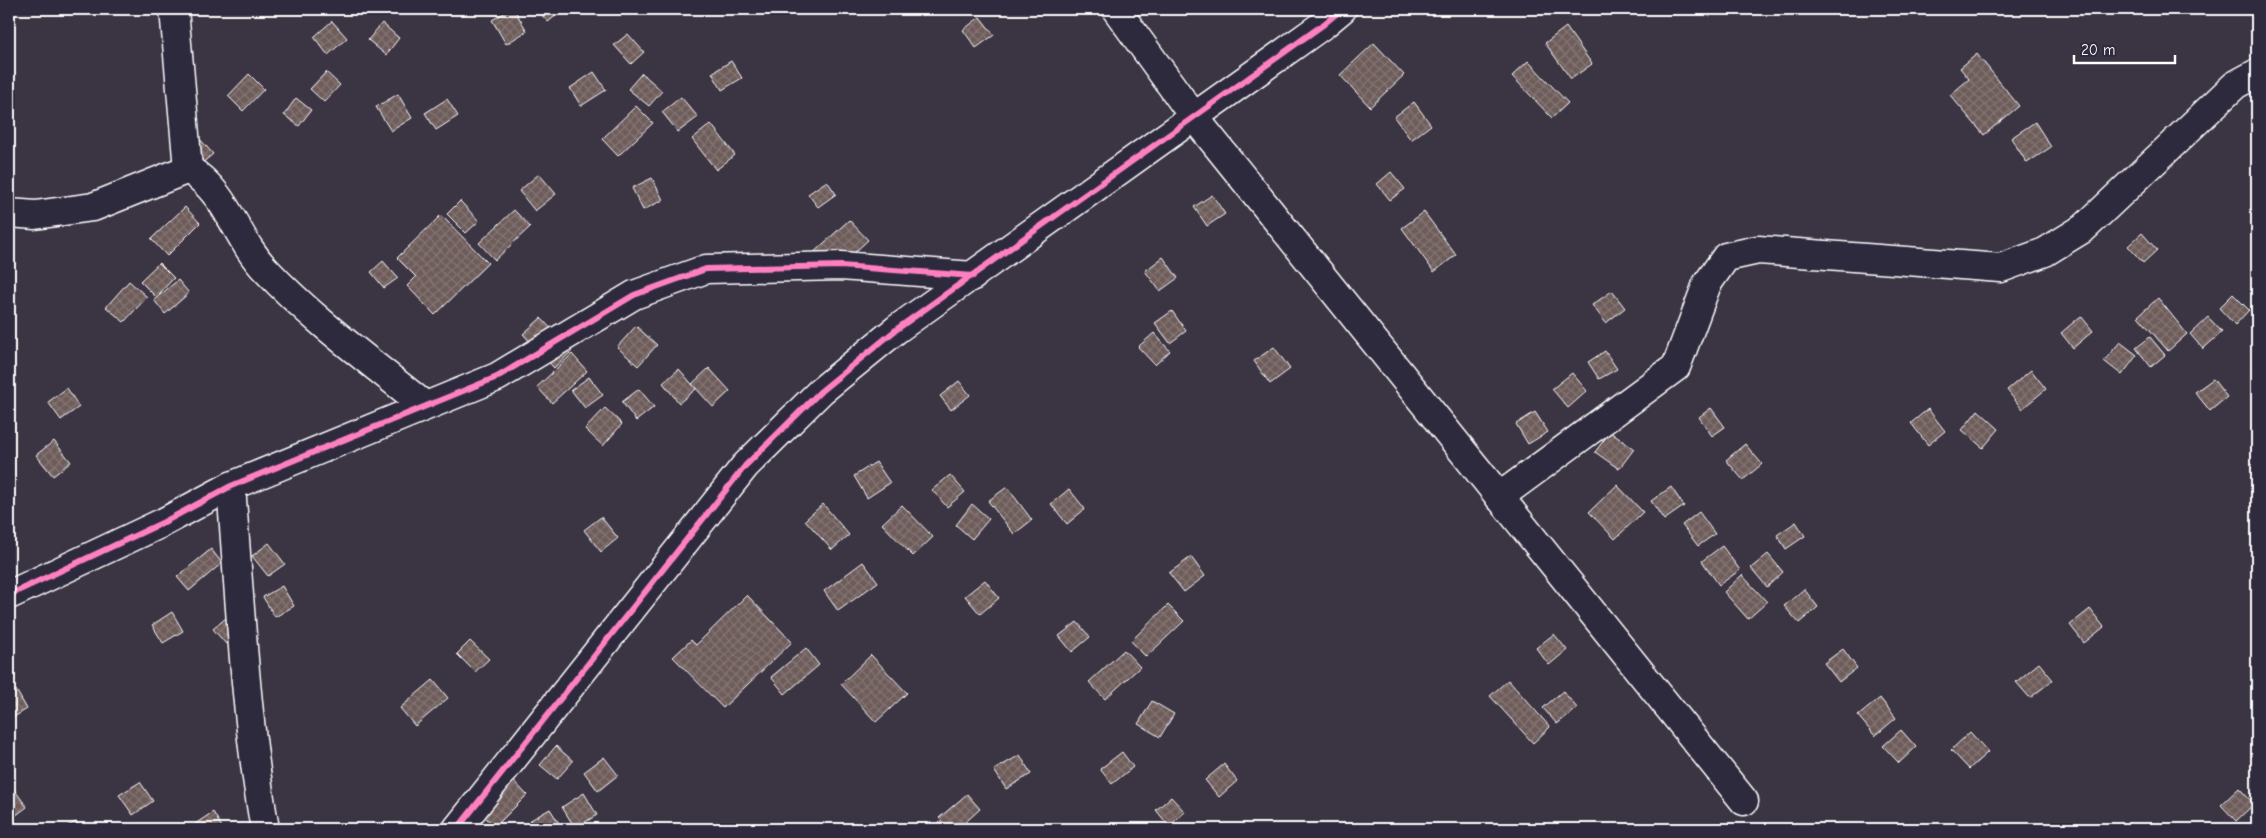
<svg xmlns="http://www.w3.org/2000/svg" width="2266" height="838" font-family="'Comic Neue',sans-serif">
	<style>
		.building { fill: url(#building-cross-hatch); stroke: #fff }
		.lines { fill: none; stroke-linecap: round; stroke-linejoin: round }
		.street-casing { stroke: #fff; stroke-width: 31 }
		.street { stroke: #2f2a3d; stroke-width: 28 }
		.cycleway-casing { stroke: #2f2a3d; stroke-width: 9 }
		.cycleway { stroke: #ff80c0; stroke-width: 6 }
	</style>
	<defs>
		<pattern id="building-cross-hatch" width="8" height="8" patternUnits="userSpaceOnUse" patternTransform="scale(1.25)"><rect width="8" height="8" fill="#6d5b5a"/><path d="M0 0l8 8M0 8l8-8" fill="none" stroke="#837473"/></pattern>
	</defs>
	<rect width="100%" height="100%" fill="#3b3443"/>
	<filter id="ink" filterUnits="userSpaceOnUse"><feTurbulence type="fractalNoise" baseFrequency=".02" numOctaves="2"/><feDisplacementMap in="SourceGraphic" scale="10" xChannelSelector="R" yChannelSelector="G"/><feConvolveMatrix kernelMatrix="1 2 1 2 8 2 1 2 1" color-interpolation-filters="sRGB"/></filter>
	<g filter="url(#ink)">
		<g class="building">
			<polygon points="511,9 514,9 527,31 506,44 492,20"/>
			<polygon points="536,9 564,9 548,22"/>
			<polygon points="1689,9 1713,9 1710,16"/>
			<polygon points="1900,9 1911,9 1904,14"/>
			<polygon points="980,17 994,35 976,48 963,30"/>
			<polygon points="332,21 347,38 328,55 314,37"/>
			<polygon points="382,23 399,38 386,55 368,40"/>
			<polygon points="1566,27 1592,64 1571,79 1545,43"/>
			<polygon points="628,34 644,52 631,64 614,45"/>
			<polygon points="1374,43 1404,75 1370,107 1340,75"/>
			<polygon points="1977,54 2019,106 1984,135 1950,95 1969,79 1960,68"/>
			<polygon points="731,61 742,78 722,90 712,73"/>
			<polygon points="1528,61 1568,103 1552,118 1512,76"/>
			<polygon points="326,72 340,85 324,102 310,89"/>
			<polygon points="594,72 606,90 581,106 570,88"/>
			<polygon points="642,73 662,91 649,106 628,89"/>
			<polygon points="249,74 264,89 243,111 228,96"/>
			<polygon points="398,94 412,118 391,131 376,107"/>
			<polygon points="681,97 698,117 678,132 662,112"/>
			<polygon points="296,98 311,110 299,126 284,115"/>
			<polygon points="447,99 458,116 436,130 425,113"/>
			<polygon points="1414,102 1431,125 1411,140 1394,117"/>
			<polygon points="636,106 653,123 618,156 602,139"/>
			<polygon points="2035,122 2051,147 2027,163 2011,138"/>
			<polygon points="711,124 735,155 716,170 692,139"/>
			<polygon points="192,130 213,154 195,169"/>
			<polygon points="1391,172 1405,189 1390,200 1377,184"/>
			<polygon points="539,174 556,194 535,211 519,191"/>
			<polygon points="652,178 663,200 643,210 632,188"/>
			<polygon points="827,181 836,194 818,207 808,194"/>
			<polygon points="1212,195 1225,214 1207,226 1194,207"/>
			<polygon points="460,201 479,221 466,233 447,214"/>
			<polygon points="185,207 200,223 167,256 151,239"/>
			<polygon points="514,210 530,227 495,260 479,243"/>
			<polygon points="1424,212 1456,255 1434,272 1402,228"/>
			<polygon points="441,215 488,263 435,315 407,286 416,277 397,258"/>
			<polygon points="849,220 868,240 830,275 811,255"/>
			<polygon points="2142,233 2157,250 2143,263 2128,246"/>
			<polygon points="1163,257 1178,278 1160,291 1145,271"/>
			<polygon points="383,261 398,278 384,288 371,272"/>
			<polygon points="159,263 174,278 156,297 140,281"/>
			<polygon points="178,280 189,293 165,314 154,300"/>
			<polygon points="129,281 147,297 124,322 106,307"/>
			<polygon points="1612,291 1625,308 1606,323 1592,305"/>
			<polygon points="2233,294 2249,310 2235,325 2219,308"/>
			<polygon points="2158,298 2187,334 2168,351 2138,316"/>
			<polygon points="1172,311 1186,331 1170,343 1155,323"/>
			<polygon points="2081,316 2093,331 2073,348 2061,333"/>
			<polygon points="2208,317 2222,332 2203,349 2190,334"/>
			<polygon points="541,318 572,351 554,368 523,334"/>
			<polygon points="636,326 657,345 638,366 617,347"/>
			<polygon points="1154,333 1170,351 1155,365 1138,347"/>
			<polygon points="2150,337 2165,355 2151,367 2136,348"/>
			<polygon points="2120,342 2137,355 2122,375 2104,361"/>
			<polygon points="1274,347 1290,369 1270,384 1254,361"/>
			<polygon points="1605,351 1617,369 1599,379 1588,362"/>
			<polygon points="572,354 587,371 552,403 537,387"/>
			<polygon points="709,368 730,391 713,407 692,384"/>
			<polygon points="679,369 696,389 679,403 663,383"/>
			<polygon points="2257,369 2257,382 2251,375"/>
			<polygon points="2031,370 2046,389 2022,409 2007,390"/>
			<polygon points="1572,373 1587,391 1568,408 1552,389"/>
			<polygon points="589,377 603,395 585,408 571,390"/>
			<polygon points="2213,379 2227,397 2210,411 2195,392"/>
			<polygon points="959,381 970,395 951,410 940,396"/>
			<polygon points="67,388 79,407 61,420 48,402"/>
			<polygon points="639,389 654,407 636,421 622,402"/>
			<polygon points="605,408 622,424 603,446 585,429"/>
			<polygon points="1711,408 1725,427 1712,436 1699,417"/>
			<polygon points="1928,409 1945,431 1928,445 1911,423"/>
			<polygon points="1978,410 1999,429 1983,448 1962,430"/>
			<polygon points="1535,412 1548,432 1528,444 1516,424"/>
			<polygon points="1610,432 1634,449 1619,469 1595,452"/>
			<polygon points="54,441 71,462 53,476 36,455"/>
			<polygon points="1745,444 1762,464 1743,480 1726,460"/>
			<polygon points="876,462 890,483 867,498 854,476"/>
			<polygon points="950,475 965,492 947,507 932,490"/>
			<polygon points="1617,485 1643,512 1615,539 1589,512"/>
			<polygon points="1007,487 1032,520 1014,534 988,501"/>
			<polygon points="1671,487 1684,506 1664,520 1651,501"/>
			<polygon points="1069,489 1085,509 1067,524 1051,504"/>
			<polygon points="823,504 849,535 832,550 805,520"/>
			<polygon points="972,504 989,519 972,539 956,525"/>
			<polygon points="902,505 933,537 913,556 882,524"/>
			<polygon points="1699,512 1715,534 1698,546 1682,525"/>
			<polygon points="601,517 618,538 601,552 584,530"/>
			<polygon points="1796,522 1805,536 1786,549 1777,535"/>
			<polygon points="269,543 285,564 268,576 252,556"/>
			<polygon points="1722,546 1740,570 1719,585 1702,561"/>
			<polygon points="211,549 222,563 189,591 177,577"/>
			<polygon points="1768,554 1783,572 1767,587 1751,568"/>
			<polygon points="1191,557 1205,576 1184,592 1169,573"/>
			<polygon points="863,562 878,582 838,611 824,591"/>
			<polygon points="1742,575 1767,602 1748,619 1724,592"/>
			<polygon points="985,580 999,598 980,614 965,596"/>
			<polygon points="282,586 294,606 275,617 263,597"/>
			<polygon points="1804,589 1818,607 1799,623 1784,606"/>
			<polygon points="747,595 792,642 723,708 673,657 691,640 696,645"/>
			<polygon points="1168,605 1184,621 1146,657 1131,641"/>
			<polygon points="2090,609 2104,627 2084,643 2070,625"/>
			<polygon points="234,611 247,626 226,644 213,629"/>
			<polygon points="172,612 183,631 163,643 152,625"/>
			<polygon points="1077,622 1090,637 1072,652 1059,636"/>
			<polygon points="1554,634 1567,650 1549,665 1536,648"/>
			<polygon points="470,641 489,659 475,672 457,654"/>
			<polygon points="806,648 819,665 785,694 771,677"/>
			<polygon points="1843,649 1857,668 1839,682 1824,663"/>
			<polygon points="1124,650 1140,667 1105,699 1089,682"/>
			<polygon points="871,655 907,693 876,722 841,684"/>
			<polygon points="2039,663 2053,680 2030,698 2016,682"/>
			<polygon points="433,680 448,698 415,726 400,708"/>
			<polygon points="1508,680 1550,727 1533,743 1490,696"/>
			<polygon points="16,690 27,709 9,720 9,694"/>
			<polygon points="1563,691 1577,708 1557,724 1543,708"/>
			<polygon points="1880,698 1896,718 1875,736 1858,716"/>
			<polygon points="1152,701 1174,714 1160,737 1138,724"/>
			<polygon points="1901,730 1916,747 1899,763 1883,746"/>
			<polygon points="1970,732 1988,752 1969,769 1951,750"/>
			<polygon points="556,746 573,761 557,779 540,765"/>
			<polygon points="1122,752 1133,767 1112,784 1100,769"/>
			<polygon points="1020,755 1031,774 1006,789 994,770"/>
			<polygon points="604,757 618,775 598,791 584,772"/>
			<polygon points="1224,764 1237,781 1219,797 1205,780"/>
			<polygon points="508,775 527,795 495,827 475,807"/>
			<polygon points="140,782 153,801 133,815 119,795"/>
			<polygon points="13,788 27,807 11,819 9,817 9,791"/>
			<polygon points="2239,788 2254,804 2236,821 2221,805"/>
			<polygon points="584,793 597,815 575,828 562,807"/>
			<polygon points="967,794 980,809 958,829 949,829 939,818"/>
			<polygon points="1171,797 1185,812 1169,826 1156,810"/>
			<polygon points="550,809 562,828 534,829 529,821"/>
			<polygon points="213,812 223,829 198,829 195,824"/>
			<polygon points="76,822 80,829 60,829"/>
		</g>
		<g class="lines">
			<g class="street-casing">
				<g id="street">
					<polyline points="174,9 188,169"/>
					<polyline points="1116,9 1194,117 1744,801"/>
					<path d="M9,213L35,215L93,207L188,169C229,194 235,238 266,270C313,320 371,362 425,406"/>
					<path d="M231,486C240,601 245,716 265,829"/>
					<polyline points="1499,497 1676,367 1707,284 1726,257 1758,250 2001,268 2045,252 2084,228 2235,85 2257,73"/>
					<polyline points="9,595 164,522 231,486 497,377 634,295 706,269 841,266 973,276"/>
					<polyline points="457,829 745,466 821,391 897,329 1324,24 1342,9"/>
				</g>
			</g>
			<use href="#street" class="street"/>
			<g class="cycleway-casing">
				<g id="cycleway">
					<polyline points="9,595 164,522 231,486 497,377 634,295 706,269 841,266 973,276"/>
					<polyline points="457,829 745,466 821,391 897,329 1324,24 1342,9"/>
				</g>
			</g>
			<use href="#cycleway" class="cycleway"/>
		</g>
	</g>
	<rect width="2266" height="838" fill="none" stroke="#2f2a3d" stroke-width="30"/>
	<rect x="15" y="15" width="2236" height="808" fill="none" stroke="#fff" stroke-width="2" filter="url(#ink)"/>
	<path d="M2074 55v8h101v-8" fill="none" stroke="#ffffff" stroke-width="2.5"/>
	<text x="2081" y="55" font-size="15" fill="#ffffff" stroke="#2f2a3d" stroke-width="4" paint-order="stroke">20 m</text>
</svg>
